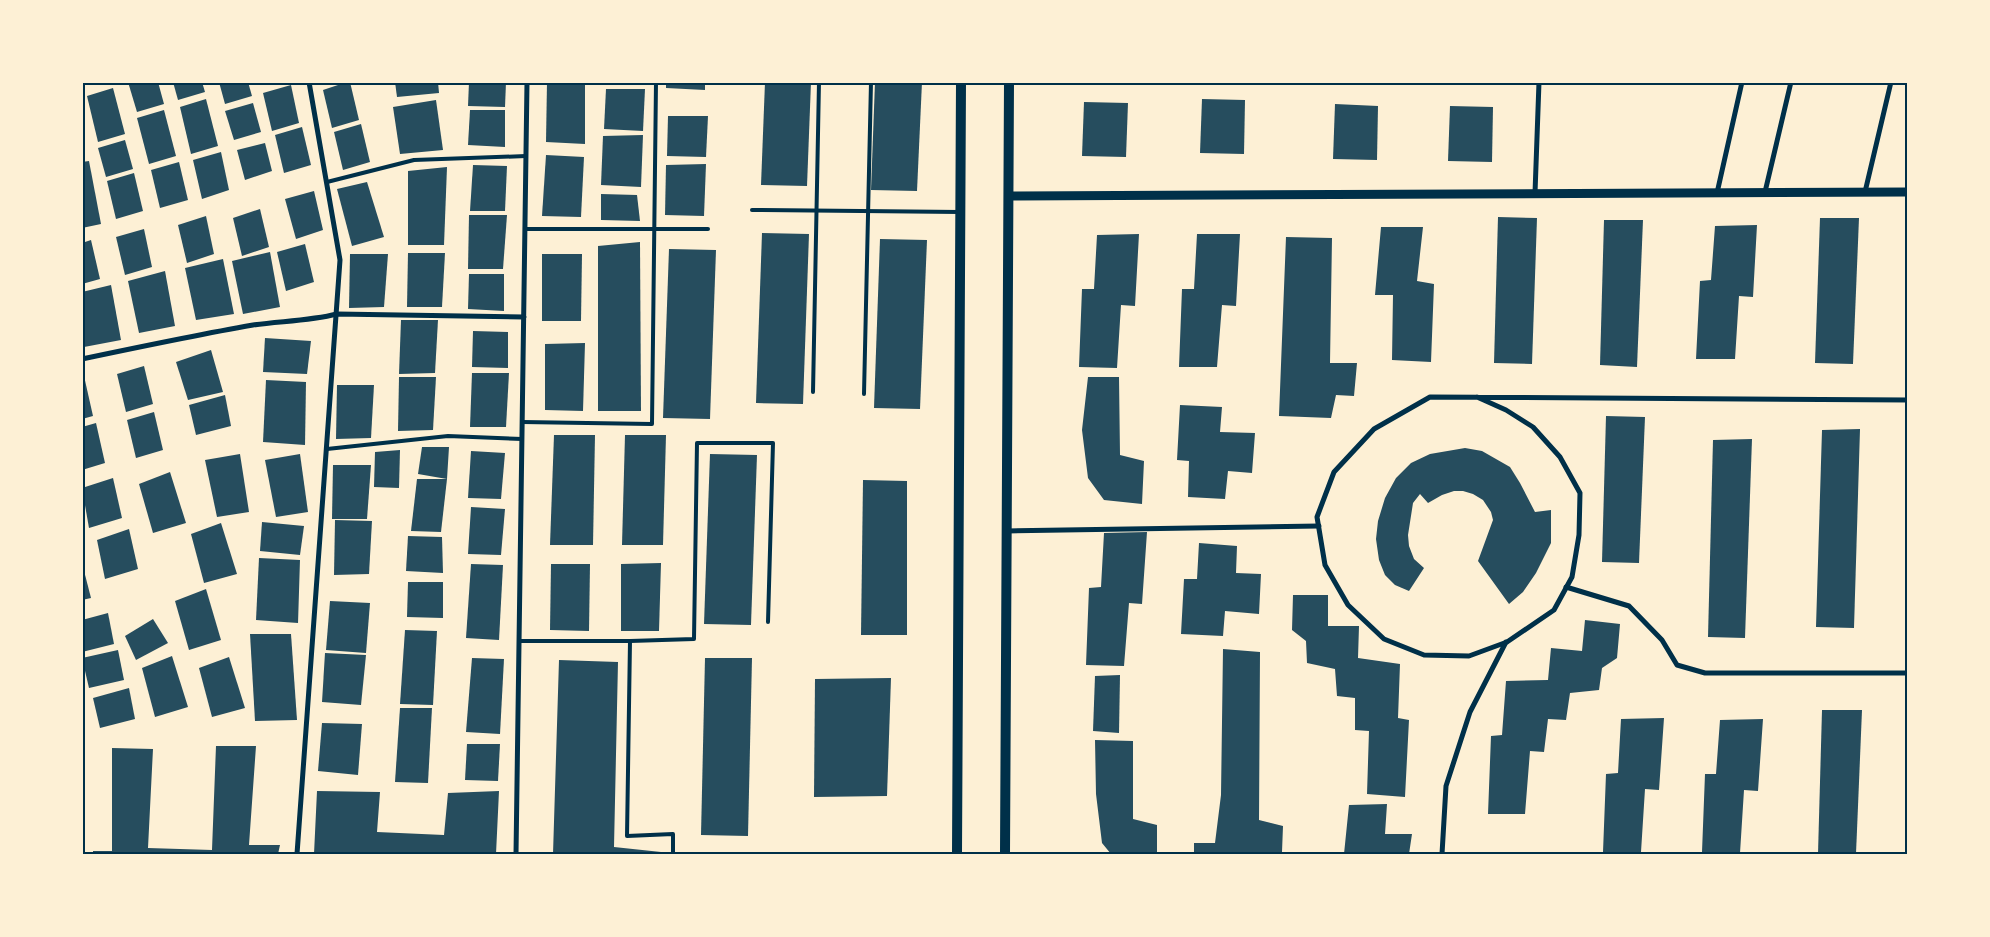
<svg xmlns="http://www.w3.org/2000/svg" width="1990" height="937" font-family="Montserrat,sans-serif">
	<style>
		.building { fill: #264d5e }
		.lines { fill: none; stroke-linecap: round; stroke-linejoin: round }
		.service { stroke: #003049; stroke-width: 4 }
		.minor { stroke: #003049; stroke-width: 5 }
		.tertiary { stroke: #003049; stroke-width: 9 }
		.secondary { stroke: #003049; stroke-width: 10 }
		.neatline { fill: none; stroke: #003049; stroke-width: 2 }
	</style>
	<rect width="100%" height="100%" fill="#fdf0d5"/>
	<g class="building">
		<polygon points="128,82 158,82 164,104 137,112"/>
		<polygon points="173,82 202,82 205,92 178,100"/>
		<polygon points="219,82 248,82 252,96 225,104"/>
		<polygon points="347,82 350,82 359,120 332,128 323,90"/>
		<polygon points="395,82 438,82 439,93 397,97"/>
		<polygon points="469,82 506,82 505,107 468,106"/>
		<polygon points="547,82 585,82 585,144 546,142"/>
		<polygon points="666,82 705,82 705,90 666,88"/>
		<polygon points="765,82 811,82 807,186 761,185"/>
		<polygon points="875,82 922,82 917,191 871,190"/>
		<polygon points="291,85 299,123 272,131 263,93"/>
		<polygon points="113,88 125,134 98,142 87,96"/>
		<polygon points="606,89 645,89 643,131 604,129"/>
		<polygon points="206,99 218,146 191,154 180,107"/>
		<polygon points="1202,99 1245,100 1244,154 1200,153"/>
		<polygon points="436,100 443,150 400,154 393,107"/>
		<polygon points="1084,102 1128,103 1126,157 1082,156"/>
		<polygon points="253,103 261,132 234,140 225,111"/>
		<polygon points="1335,104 1378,106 1377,160 1333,159"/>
		<polygon points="1450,106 1493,107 1492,162 1448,161"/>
		<polygon points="164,110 176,156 149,164 137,118"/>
		<polygon points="470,110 505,110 505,147 468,145"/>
		<polygon points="668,116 708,116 706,157 667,156"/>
		<polygon points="361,124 370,162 343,170 334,132"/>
		<polygon points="302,127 311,165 284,173 275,135"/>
		<polygon points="643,135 641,187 601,185 603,136"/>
		<polygon points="125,140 133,169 106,177 98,148"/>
		<polygon points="265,143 272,171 245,180 237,150"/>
		<polygon points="221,152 229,190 202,199 193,160"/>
		<polygon points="546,155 584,157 581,217 542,216"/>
		<polygon points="89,161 101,224 82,228 82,162"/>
		<polygon points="179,162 188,200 160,208 151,170"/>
		<polygon points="706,164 704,216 665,215 666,165"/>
		<polygon points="473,165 507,166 505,211 470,211"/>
		<polygon points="447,167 444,245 408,245 408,171"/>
		<polygon points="134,173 143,211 116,219 107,181"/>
		<polygon points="367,182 384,237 352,246 337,189"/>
		<polygon points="314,191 323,230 296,239 285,199"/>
		<polygon points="601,194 637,195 640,221 601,220"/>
		<polygon points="260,209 269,247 242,256 233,218"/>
		<polygon points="469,215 507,215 503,269 468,269"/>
		<polygon points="206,216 214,254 187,263 178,225"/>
		<polygon points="1498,217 1537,218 1532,364 1494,363"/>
		<polygon points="1820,218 1859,218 1853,364 1815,363"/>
		<polygon points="1604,220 1643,220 1637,367 1600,365"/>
		<polygon points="1757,225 1753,297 1739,296 1735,359 1696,359 1700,281 1711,280 1715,226"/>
		<polygon points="1381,227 1423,227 1417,281 1434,284 1431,362 1392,360 1393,295 1375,295"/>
		<polygon points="144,229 152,267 125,275 116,237"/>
		<polygon points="762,233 809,234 803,404 756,403"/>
		<polygon points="1139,234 1135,306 1121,305 1117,368 1079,367 1082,289 1094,289 1097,235"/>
		<polygon points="1197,234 1240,234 1236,306 1222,305 1217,367 1179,367 1182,289 1194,289"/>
		<polygon points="1286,237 1332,238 1330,363 1357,363 1354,396 1336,395 1331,418 1279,416"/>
		<polygon points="880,239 927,240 920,409 874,408"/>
		<polygon points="91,240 100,279 82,284 82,243"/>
		<polygon points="640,242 641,411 598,411 598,246"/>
		<polygon points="305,244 314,282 286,291 277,252"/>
		<polygon points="669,249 716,250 710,419 663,418"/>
		<polygon points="270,252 280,307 243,314 232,261"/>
		<polygon points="408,253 445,253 442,307 407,307"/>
		<polygon points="350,254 388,254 384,307 349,308"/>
		<polygon points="542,254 582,254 581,321 542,321"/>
		<polygon points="223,259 234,314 196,320 185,268"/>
		<polygon points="165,271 175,326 139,333 128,281"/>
		<polygon points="469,274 504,274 504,311 468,309"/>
		<polygon points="111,285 121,340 84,347 82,292"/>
		<polygon points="401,320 438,320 435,373 399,374"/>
		<polygon points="473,331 508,332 508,368 472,367"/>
		<polygon points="265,338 311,341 307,374 263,372"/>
		<polygon points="585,343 583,411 545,410 545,344"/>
		<polygon points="211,350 223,392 188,400 176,362"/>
		<polygon points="144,366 153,404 126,412 117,374"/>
		<polygon points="472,373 509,373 506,427 470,427"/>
		<polygon points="82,376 84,376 93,416 82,419"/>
		<polygon points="399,377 436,377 433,430 398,431"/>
		<polygon points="1088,377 1119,377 1120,455 1144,461 1142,504 1104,500 1088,478 1082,430"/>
		<polygon points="266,380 306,382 305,445 263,442"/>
		<polygon points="337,385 374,385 371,438 336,439"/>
		<polygon points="225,395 231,426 196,435 189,405"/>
		<polygon points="1180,405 1222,407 1220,432 1255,433 1252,473 1228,471 1225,499 1188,497 1189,461 1177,460"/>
		<polygon points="154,412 163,450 136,458 127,420"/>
		<polygon points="1606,416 1645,417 1639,563 1602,562"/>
		<polygon points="96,423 105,463 82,470 82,427"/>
		<polygon points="1860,429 1854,628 1816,627 1822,430"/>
		<polygon points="554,435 595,435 593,545 550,545"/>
		<polygon points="625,435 666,435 663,545 622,545"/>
		<polygon points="1752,439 1745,638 1708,637 1713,440"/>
		<polygon points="422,447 449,447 447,479 418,474"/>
		<polygon points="1465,448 1482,451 1510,467 1520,483 1535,512 1551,510 1551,543 1536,573 1523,592 1509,604 1478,561 1493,520 1491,512 1483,500 1473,494 1463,491 1454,491 1442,495 1428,503 1420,494 1413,503 1408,535 1409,546 1414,559 1424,568 1409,591 1395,585 1385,575 1379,560 1376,539 1378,521 1385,498 1396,478 1411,463 1430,454"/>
		<polygon points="400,450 399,488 374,487 375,452"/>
		<polygon points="471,451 505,453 501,499 468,498"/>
		<polygon points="240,454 249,512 217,517 205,460"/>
		<polygon points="300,454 308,512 276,517 265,460"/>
		<polygon points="710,454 757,455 751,625 704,624"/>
		<polygon points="333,465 371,465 367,519 332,519"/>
		<polygon points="170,472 186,523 153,533 139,484"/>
		<polygon points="113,478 122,518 89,528 82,488"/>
		<polygon points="417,479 447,479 441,532 411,531"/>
		<polygon points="863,480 907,481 907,635 861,635"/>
		<polygon points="471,507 505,509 501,555 468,554"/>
		<polygon points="335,520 372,521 369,574 334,575"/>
		<polygon points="262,522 304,526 300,555 260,551"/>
		<polygon points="221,523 237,574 204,583 191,534"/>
		<polygon points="129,529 138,569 105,579 97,540"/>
		<polygon points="1147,532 1142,604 1129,603 1124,666 1086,665 1089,588 1101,587 1104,533"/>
		<polygon points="408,536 442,537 443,573 406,571"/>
		<polygon points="1199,543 1237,546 1236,573 1261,574 1259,614 1225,611 1223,636 1181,634 1184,579 1197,579"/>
		<polygon points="259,558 300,560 298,623 256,620"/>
		<polygon points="82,563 91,598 82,600"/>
		<polygon points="661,563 659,631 621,631 621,564"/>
		<polygon points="471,564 503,565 499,640 466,638"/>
		<polygon points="551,564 590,564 589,631 550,630"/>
		<polygon points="408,582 443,582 443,618 407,617"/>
		<polygon points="206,589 221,640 189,650 175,601"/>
		<polygon points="1293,595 1328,595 1328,626 1359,626 1358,658 1400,664 1398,718 1409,720 1405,797 1367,794 1369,731 1355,730 1355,698 1337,696 1335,669 1307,663 1306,641 1292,630"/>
		<polygon points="330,601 370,603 366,653 326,650"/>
		<polygon points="108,613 114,644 82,652 82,620"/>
		<polygon points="153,619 168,643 136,660 125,636"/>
		<polygon points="1585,620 1620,624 1617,658 1602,668 1599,690 1570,693 1566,720 1548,719 1544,752 1530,751 1525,814 1488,814 1491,736 1502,735 1506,681 1548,680 1551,648 1582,651"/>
		<polygon points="405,630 437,631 433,705 400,704"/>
		<polygon points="250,634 291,634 297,720 255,721"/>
		<polygon points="1223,649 1260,652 1259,820 1283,826 1282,852 1317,853 1317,854 1194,854 1194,843 1215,843 1221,795"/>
		<polygon points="118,650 124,680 89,688 82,658"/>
		<polygon points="325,653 366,655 361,705 322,702"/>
		<polygon points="172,656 188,707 155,717 142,668"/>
		<polygon points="229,657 245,708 212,717 199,668"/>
		<polygon points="472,658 504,659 500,734 466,732"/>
		<polygon points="705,658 752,658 748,836 701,835"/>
		<polygon points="559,660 618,662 614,847 661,852 661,854 553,854"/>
		<polygon points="1120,675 1119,733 1093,731 1095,676"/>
		<polygon points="891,678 887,796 814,797 815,679"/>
		<polygon points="129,688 135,719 100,728 93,698"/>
		<polygon points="400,708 432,708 428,783 395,782"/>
		<polygon points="1822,710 1862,710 1856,854 1818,854"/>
		<polygon points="1664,718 1659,790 1645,789 1641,852 1603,852 1606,774 1618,773 1621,719"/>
		<polygon points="1763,719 1758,791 1744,790 1740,853 1702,852 1705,774 1716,774 1720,720"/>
		<polygon points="322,723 362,724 358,775 318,771"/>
		<polygon points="1095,740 1133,741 1133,819 1157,825 1157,854 1111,854 1102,843 1096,794"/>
		<polygon points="467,744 500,744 498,781 465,780"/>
		<polygon points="216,746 256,746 249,845 280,845 278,854 93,854 93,851 112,851 112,748 153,749 148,848 212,850"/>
		<polygon points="317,791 380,792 377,832 444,835 448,793 499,791 496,854 314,854"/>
		<polygon points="1387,804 1385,834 1412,834 1409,854 1344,854 1349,805"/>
	</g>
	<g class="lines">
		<g class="service">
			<polyline points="327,182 414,160 526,156"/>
			<polyline points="752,210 960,212"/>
			<polyline points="525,229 708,229"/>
			<polyline points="813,392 819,82"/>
			<polyline points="864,394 871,82"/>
			<polyline points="522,422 652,424 656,82"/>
			<polyline points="327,449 448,436 522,439"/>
			<polyline points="519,641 630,641 627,836 673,834 673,854"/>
			<polyline points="630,641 694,639 697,443 773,443 768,622"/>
		</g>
		<g class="minor">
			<polyline points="1765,192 1791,82"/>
			<polyline points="1865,192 1891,82"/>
			<polyline points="1535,193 1539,82"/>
			<polyline points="1717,193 1742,82"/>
			<path d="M82,359C139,347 196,335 253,325C281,321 309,321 337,314L524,317"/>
			<polyline points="1477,397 1506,410 1533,427 1560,457 1580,493 1579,535 1572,577 1554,610 1507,642 1469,656 1424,655 1384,639 1348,605 1325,565 1317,517 1334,472 1374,429 1430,397 1908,400"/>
			<polyline points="1007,531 1319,526"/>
			<polyline points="1566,587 1629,606 1662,640 1677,665 1705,673 1908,673"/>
			<polyline points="297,854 340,260 309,82"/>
			<polyline points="516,854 527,82"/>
			<polyline points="1442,854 1446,786 1470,712 1506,642"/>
		</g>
		<polyline class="tertiary" points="1009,196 1908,192"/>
		<g class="secondary">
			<polyline points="957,854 961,82"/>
			<polyline points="1005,854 1009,82"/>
		</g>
	</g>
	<rect width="1990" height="937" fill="none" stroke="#fdf0d5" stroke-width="168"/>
	<rect x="84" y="84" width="1822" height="769" class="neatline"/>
</svg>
